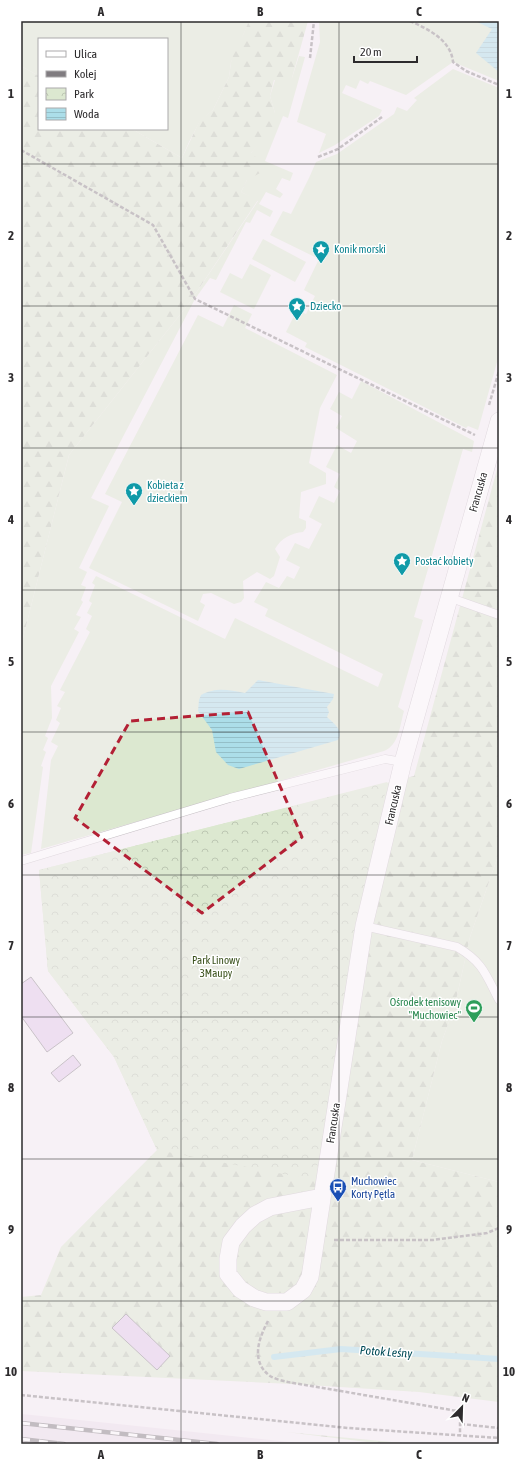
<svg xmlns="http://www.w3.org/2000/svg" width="520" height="1465" font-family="'Asap Condensed',sans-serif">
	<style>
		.built { fill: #ece1eb }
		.grass { fill: #dce8d0 }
		.forest { fill: url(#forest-firs) }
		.park { fill: url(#park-crowns) }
		.water { fill: url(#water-rules) }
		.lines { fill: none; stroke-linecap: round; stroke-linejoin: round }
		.stream { stroke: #acdee9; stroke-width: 6 }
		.building { fill: #e3c9ec; stroke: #8f8b90 }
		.service-casing { stroke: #c6c0c5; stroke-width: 9 }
		.minor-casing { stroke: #c6c0c5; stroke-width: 18 }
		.path { stroke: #8e8a8d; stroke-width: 2.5; stroke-dasharray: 4 2; stroke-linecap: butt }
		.service { stroke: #fff; stroke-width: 8 }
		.minor { stroke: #fff; stroke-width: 17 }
		.rail-casing { stroke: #807c80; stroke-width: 4.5 }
		.rail { stroke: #fff; stroke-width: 3; stroke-dasharray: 9; stroke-linecap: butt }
		.marked { fill: none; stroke: #b32035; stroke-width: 3; stroke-dasharray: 8 5; stroke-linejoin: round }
		.grid { fill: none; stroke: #2d2b2d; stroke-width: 1; stroke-opacity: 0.55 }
		.labels { text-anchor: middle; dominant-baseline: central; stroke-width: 3; stroke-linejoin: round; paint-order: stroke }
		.culture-label { font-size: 11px; fill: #0d838f; stroke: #fff; text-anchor: start }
		.street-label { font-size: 11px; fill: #2d2b2d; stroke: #fff }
		.park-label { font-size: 11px; fill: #3a511c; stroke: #fff }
		.leisure-label { font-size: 11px; fill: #27864d; stroke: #fff; text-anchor: end }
		.transit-label { font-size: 11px; fill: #164399; stroke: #fff; text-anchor: start }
		.water-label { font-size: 12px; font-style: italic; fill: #004b57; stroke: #fff }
		.neatline { fill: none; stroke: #2d2b2d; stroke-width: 1.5 }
		.grid-label { font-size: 13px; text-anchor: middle; font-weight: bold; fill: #2d2b2d }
	</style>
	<defs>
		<pattern id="forest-firs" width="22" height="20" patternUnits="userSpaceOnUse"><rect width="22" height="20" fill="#dce8d0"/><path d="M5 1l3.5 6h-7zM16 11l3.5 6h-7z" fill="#bdc7b3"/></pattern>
		<pattern id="park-crowns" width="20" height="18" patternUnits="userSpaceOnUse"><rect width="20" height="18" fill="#dce8d0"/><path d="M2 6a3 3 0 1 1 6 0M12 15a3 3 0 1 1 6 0" fill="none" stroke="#bdc7b3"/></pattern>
		<pattern id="water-rules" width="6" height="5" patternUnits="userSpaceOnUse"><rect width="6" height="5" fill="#acdee9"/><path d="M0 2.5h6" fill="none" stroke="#94bfc8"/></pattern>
	</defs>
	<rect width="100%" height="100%" fill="#f7f1f6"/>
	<polygon class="built" points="21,1414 32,1415 309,1444 21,1444"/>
	<g class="grass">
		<polygon points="21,21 249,21 249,22 231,62 229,77 213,110 200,121 189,142 182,158 132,129 167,129 167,39 39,39 39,76 21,66"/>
		<polygon points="319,21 499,21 499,81 453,62 406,95 370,81 368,84 360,80 356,89 346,85 342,93 382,110 379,116 335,145 319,153 326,134 297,122 320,42"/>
		<polygon points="299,56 305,57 288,118 283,116 265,161 293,173 290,181 282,178 276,189 283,194 280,198 266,192 259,204 273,211 270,217 257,210 250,223 246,222 216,280 210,278 195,299 91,498 109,506 79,568 87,572 81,585 86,587 81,600 83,602 76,615 81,617 74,629 79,632 51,686 52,718 45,736 48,738 43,750 46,752 41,766 43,767 31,853 21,855 21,646 69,455 190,302 258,201 241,192 247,180 251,153 275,122 275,113 270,96 275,80 292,78"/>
		<polygon points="453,69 499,88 499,355 478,430 468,426 466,428 305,347 307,343 286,332 297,310 306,314 315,296 304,290 319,259 270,235 283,211 291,214 309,178 316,162 337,154 394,114 397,107 407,111 417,100 414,98"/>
		<polygon points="263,239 306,262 295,282 252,259"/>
		<polygon points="250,264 271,275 254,309 220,292 230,273 242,279"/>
		<path d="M234,305L252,314L245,328L337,375L320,408L309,463L326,473V484L301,492L299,518L306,521V528L303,532C292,533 281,538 275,549L280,557L274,576L270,579L257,572L243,581L244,598L241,602L234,604L211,593L203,594L200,602L205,605L198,621L89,568L122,502L105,494L198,315L223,327Z"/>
		<path d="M361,381L474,441L472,452L463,449L414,617L423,620L398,707L404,711C400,725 399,745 384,751L41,849L51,760L58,746L51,742L60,723L56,720L61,708L57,706L65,692L60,690L90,632L86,629L92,616L87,613L92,603L89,601L95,585L92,583L96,576L225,639L235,618L378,687L383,674L265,616L268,609L254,602L266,582L279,588L287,576L294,579L300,567L286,560L295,543L309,549L322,524L309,517L319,496L334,503L340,491L334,487L340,474L326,467L337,445L351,453L357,441L336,428L342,416L330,409L339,392L352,399Z"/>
		<polygon points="499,853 499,1182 412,1160 442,1041 455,1005 470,937"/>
	</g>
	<g class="forest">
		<polygon points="249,21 308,21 292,78 285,84 274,80 270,96 275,113 275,122 276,126 270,139 261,142 251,153 259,160 262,172 247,180 241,192 258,200 190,302 69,455 21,646 21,66 39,76 39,129 132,129 182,158 200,120 213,110 229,77 231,62 235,48 243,35"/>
		<polygon points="499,462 499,853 470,937 455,1005 442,1041 412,1160 499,1182 499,1402 419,1392 292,1384 21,1371 21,1297 41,1295 61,1247 157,1150 114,1057 48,971 39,870 414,776"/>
		<polygon points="286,1432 413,1444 383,1444"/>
	</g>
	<polygon class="park" points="387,782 315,1180 157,1150 114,1057 48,971 39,870"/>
	<g class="water">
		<polygon points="475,21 499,21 499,72 476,53 492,29"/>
		<path d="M258,680L334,694L333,699L327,707L329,712L327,717C334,724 344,730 338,740L239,769L228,765L216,752L212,730L198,711L199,700L201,695C217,687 228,690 245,693Z"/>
	</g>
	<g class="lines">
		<polyline class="stream" points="274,1357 341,1349 499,1359"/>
	</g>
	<g class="building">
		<polygon points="31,977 73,1033 47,1052 21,1016 21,984"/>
		<polygon points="73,1055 81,1065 59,1082 51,1073"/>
		<polygon points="126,1314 170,1356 157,1370 112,1328"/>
	</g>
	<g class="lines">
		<g class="service-casing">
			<g id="service">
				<polyline points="448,597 499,615"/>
				<polyline points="21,861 230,798 385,759 403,762"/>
				<path d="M364,926L457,947C483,962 486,975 499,1000"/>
			</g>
		</g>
		<g class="minor-casing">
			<polyline id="minor" points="322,1197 270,1207 255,1215 243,1226 231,1242 228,1259 228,1274 240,1289 254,1298 266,1302 287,1302 303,1290 310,1277 364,926 403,762 499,421"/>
		</g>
		<g class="path">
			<path d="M410,21C428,29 451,40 453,62L466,71L499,85"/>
			<polyline points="310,58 314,21"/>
			<polyline points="21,150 153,225 195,299 475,435"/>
			<polyline points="318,157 338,149 382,117"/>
			<polyline points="489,405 499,371"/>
			<polyline points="334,1240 433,1240 487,1233 499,1228"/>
			<path d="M268,1321C259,1338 250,1361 270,1376C275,1379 283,1381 288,1382L457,1411L460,1413V1435"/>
			<polyline points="21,1395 348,1428 499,1438"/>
			<polyline points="461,1424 499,1428"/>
		</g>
		<use href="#service" class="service"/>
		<use href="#minor" class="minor"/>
		<g class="rail-casing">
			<g id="rail">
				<polyline points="21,1423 217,1444"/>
				<polyline points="21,1439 64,1444"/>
			</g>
		</g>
		<use href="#rail" class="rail"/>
	</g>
	<path d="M0 0H520V1465H0ZM248,712L302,837L202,913L75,818L130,721Z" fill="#f7f1f6" fill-opacity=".55" fill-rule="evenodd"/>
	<path class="marked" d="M248,712L302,837L202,913L75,818L130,721Z"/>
	<path class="grid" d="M181,21V1444M339,21V1444M21,164H499M21,306H499M21,448H499M21,590H499M21,732H499M21,875H499M21,1017H499M21,1159H499M21,1301H499"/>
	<defs>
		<g id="sight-pin" transform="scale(0.9)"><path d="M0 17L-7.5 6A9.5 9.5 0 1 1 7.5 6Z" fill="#0f9aa8" stroke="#fff"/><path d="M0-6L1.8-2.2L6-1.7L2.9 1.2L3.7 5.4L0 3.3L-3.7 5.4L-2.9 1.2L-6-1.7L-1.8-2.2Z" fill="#fff"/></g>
		<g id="stadium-pin" transform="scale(0.9)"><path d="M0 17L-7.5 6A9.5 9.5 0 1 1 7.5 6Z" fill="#2e9e5b" stroke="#fff"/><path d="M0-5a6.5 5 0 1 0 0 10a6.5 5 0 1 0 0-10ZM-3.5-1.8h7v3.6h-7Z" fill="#fff"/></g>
		<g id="bus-pin" transform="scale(0.9)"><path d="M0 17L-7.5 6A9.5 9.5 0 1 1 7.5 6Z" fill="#1a4fb4" stroke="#fff"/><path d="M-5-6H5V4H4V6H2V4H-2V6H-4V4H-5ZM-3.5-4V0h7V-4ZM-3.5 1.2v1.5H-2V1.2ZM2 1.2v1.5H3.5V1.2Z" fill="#fff"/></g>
	</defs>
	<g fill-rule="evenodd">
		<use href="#sight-pin" x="321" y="249"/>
		<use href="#sight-pin" x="297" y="306"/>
		<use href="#sight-pin" x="134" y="491"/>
		<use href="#sight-pin" x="402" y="561"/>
		<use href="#stadium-pin" x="474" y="1008"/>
		<use href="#bus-pin" x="338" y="1187"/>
	</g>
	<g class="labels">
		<g class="culture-label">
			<text x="334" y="249">Konik morski</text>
			<text x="310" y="306">Dziecko</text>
			<text x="147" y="485">Kobieta z<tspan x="147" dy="13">dzieckiem</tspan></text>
			<text x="415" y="561">Postać kobiety</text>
		</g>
		<g class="street-label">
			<text transform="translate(478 492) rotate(-74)">Francuska</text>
			<text transform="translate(393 805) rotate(-77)">Francuska</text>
			<text transform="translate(333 1123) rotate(-81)">Francuska</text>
		</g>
		<g class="park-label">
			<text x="216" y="960">Park Linowy<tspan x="216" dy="13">3Maupy</tspan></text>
		</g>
		<g class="leisure-label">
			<text x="461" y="1002">Ośrodek tenisowy<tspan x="461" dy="13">"Muchowiec"</tspan></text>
		</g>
		<g class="transit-label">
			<text x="351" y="1181">Muchowiec<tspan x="351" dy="13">Korty Pętla</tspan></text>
		</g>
		<g class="water-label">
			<text transform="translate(386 1352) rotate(4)">Potok Leśny</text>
		</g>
	</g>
	<rect width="520" height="1465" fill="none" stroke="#ffffff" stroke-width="44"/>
	<rect x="38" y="38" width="130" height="92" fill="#ffffff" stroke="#abaaab"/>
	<rect x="46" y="51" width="20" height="6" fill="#ffffff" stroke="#abaaab"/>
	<text x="74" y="58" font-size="12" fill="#2d2b2d">Ulica</text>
	<rect x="46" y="71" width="20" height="6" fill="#807c80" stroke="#abaaab"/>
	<text x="74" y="78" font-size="12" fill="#2d2b2d">Kolej</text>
	<rect x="46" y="88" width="20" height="12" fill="url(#park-crowns)" stroke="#abaaab"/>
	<text x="74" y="98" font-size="12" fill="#2d2b2d">Park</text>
	<rect x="46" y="108" width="20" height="12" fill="url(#water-rules)" stroke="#abaaab"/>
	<text x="74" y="118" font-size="12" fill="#2d2b2d">Woda</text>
	<g transform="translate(462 1407) rotate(23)" stroke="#ffffff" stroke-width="3" paint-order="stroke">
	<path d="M0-3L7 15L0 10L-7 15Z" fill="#2d2b2d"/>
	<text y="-6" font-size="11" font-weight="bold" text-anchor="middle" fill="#2d2b2d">N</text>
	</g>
	<path d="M354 56v6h63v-6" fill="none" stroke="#2d2b2d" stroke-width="2"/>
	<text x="360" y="56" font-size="12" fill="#2d2b2d" stroke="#ffffff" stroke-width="3" paint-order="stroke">20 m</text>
	<rect x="22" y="22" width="476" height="1421" class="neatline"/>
	<g class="grid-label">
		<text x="101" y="16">A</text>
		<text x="260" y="16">B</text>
		<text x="419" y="16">C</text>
		<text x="11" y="98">1</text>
		<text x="509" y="98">1</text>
		<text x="11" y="240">2</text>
		<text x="509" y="240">2</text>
		<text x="11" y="382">3</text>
		<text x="509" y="382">3</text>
		<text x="11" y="524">4</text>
		<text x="509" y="524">4</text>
		<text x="11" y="666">5</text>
		<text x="509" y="666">5</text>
		<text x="11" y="808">6</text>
		<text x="509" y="808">6</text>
		<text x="11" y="950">7</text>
		<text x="509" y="950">7</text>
		<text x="11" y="1092">8</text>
		<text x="509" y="1092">8</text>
		<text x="11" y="1234">9</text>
		<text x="509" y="1234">9</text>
		<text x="11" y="1376">10</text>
		<text x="509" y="1376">10</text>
		<text x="101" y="1459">A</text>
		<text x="260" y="1459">B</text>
		<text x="419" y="1459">C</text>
	</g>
</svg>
